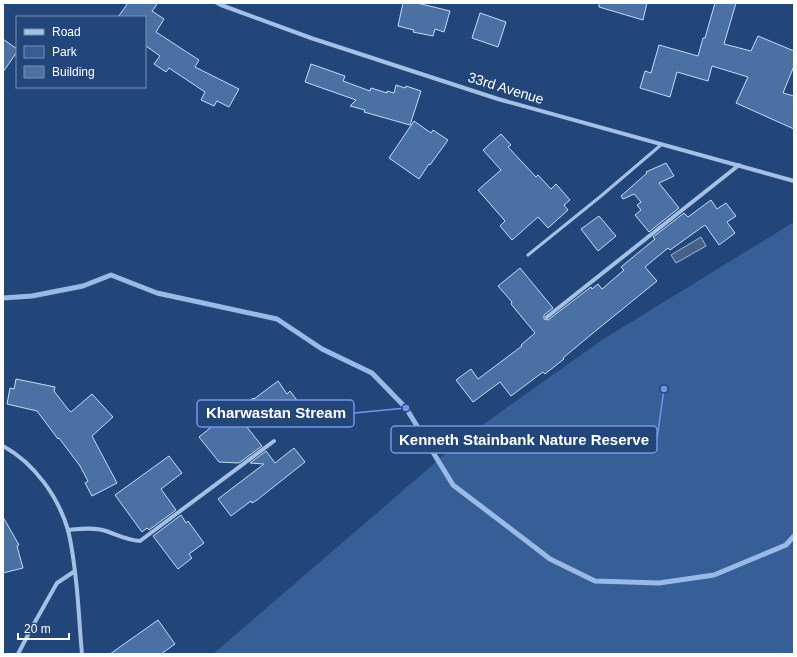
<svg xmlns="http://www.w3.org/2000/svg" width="797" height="657" font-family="Helvetica,sans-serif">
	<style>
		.green { fill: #365f98 }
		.water { fill: #466086; stroke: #99bae6 }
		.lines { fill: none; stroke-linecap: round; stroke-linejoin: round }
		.stream { stroke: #99bae6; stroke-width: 5 }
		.building { fill: #4b70a3; stroke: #c8dbf4 }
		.service { stroke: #a5c0e5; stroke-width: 3 }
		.minor { stroke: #a5c0e5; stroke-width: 4 }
		.labels { text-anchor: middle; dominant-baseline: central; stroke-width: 3; stroke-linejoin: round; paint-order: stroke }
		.street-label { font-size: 14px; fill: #fff; stroke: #23467a }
		.leader { fill: none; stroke: #7795e8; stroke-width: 1.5 }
		.callout-dot { fill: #7795e8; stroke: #23467a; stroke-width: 1.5 }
		.callout { fill: #23467a; stroke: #7795e8; stroke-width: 1.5 }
		.callout-label { font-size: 15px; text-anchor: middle; font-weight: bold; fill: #fff }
	</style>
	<rect width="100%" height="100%" fill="#23467a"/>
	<polygon class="green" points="794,222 794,654 213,654 464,438 602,340"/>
	<polygon class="water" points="701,237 706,246 676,263 671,255"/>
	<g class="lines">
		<polyline class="stream" points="3,298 32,296 83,286 111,275 157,293 277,319 322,349 372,373 406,408 453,485 507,526 550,559 595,581 659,583 714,575 786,545 794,536"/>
	</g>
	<g class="building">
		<polygon points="128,3 158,3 152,11 164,19 156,32 199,60 195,67 239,89 229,107 217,101 214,106 201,100 205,92 169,68 166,72 154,64 160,56 146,46 145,47 145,17 118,17"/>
		<polygon points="403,3 417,3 450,11 444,32 435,29 433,36 413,32 414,30 398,26"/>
		<polygon points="599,3 647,3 643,20 599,7"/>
		<polygon points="715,3 736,3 724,44 751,51 758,36 794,51 794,66 783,93 794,96 794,129 736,103 748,77 712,66 708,81 677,72 670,97 640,88 645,71 651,73 659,45 698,56 703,38 705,38"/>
		<polygon points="480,13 506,22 498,47 472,38"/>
		<polygon points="3,39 17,49 17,52 3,72"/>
		<polygon points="311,64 345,76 343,81 370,91 371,88 387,93 387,91 394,93 396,85 405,88 406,86 421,91 410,125 364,112 365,110 350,106 356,100 305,82"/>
		<polygon points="414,121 431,133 433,130 448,140 430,165 429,164 419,179 389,158"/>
		<polygon points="501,134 511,145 508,147 536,177 538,175 551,189 556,184 570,200 564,205 568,210 548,228 538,217 512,240 500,226 505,221 478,190 501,170 483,150"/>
		<polygon points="666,163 674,176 659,183 679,208 649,232 635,215 641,210 637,205 641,202 634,194 623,199 621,196 647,173 646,172"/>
		<polygon points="711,200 717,209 726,203 736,216 727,222 735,233 719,245 705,225 670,250 668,248 645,267 657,281 593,333 563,358 564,359 545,374 543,372 511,396 500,382 473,402 456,380 471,369 478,379 522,346 521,345 535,333 511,304 512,302 498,286 520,268 553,308 544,315 544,319 548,320 591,287 592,289 598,284 602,289 624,270 621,267 655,239 653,237 684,213 688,217"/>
		<polygon points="599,216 616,236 598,251 581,229"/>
		<polygon points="16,379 55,387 54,391 67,408 71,412 92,394 113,417 92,436 117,483 92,496 85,483 88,481 80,466 59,438 58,439 37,411 7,404 10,388 14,389"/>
		<polygon points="278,381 287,394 290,391 299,403 296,406 301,413 281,427 267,408 246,426 262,446 239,463 219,462 199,437 232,410 235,413 253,398 254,399"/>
		<polygon points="294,448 305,462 257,500 252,503 251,501 231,516 218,499 264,464 250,463 266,451 275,463"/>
		<polygon points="169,456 182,473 161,489 176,510 149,530 147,528 142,532 115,495"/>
		<polygon points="181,515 186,523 188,521 204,543 189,554 192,558 178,569 153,536"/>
		<polygon points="3,517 19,545 17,546 23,568 3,573"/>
		<polygon points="158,620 175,644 161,654 110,654"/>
	</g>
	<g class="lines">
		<polyline class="service" points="528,255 601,196 662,144"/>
		<g class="minor">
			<polyline points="217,3 221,5 311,38 498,99 794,181"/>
			<polyline points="547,317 739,165"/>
			<path d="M3,446C34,463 58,496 68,530C73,550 75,570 77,590C79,612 80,633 82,654"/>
			<path d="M68,530C80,529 94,527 106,531C118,535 126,540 140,541L274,441"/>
			<polyline points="18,654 31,629 57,583 75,571"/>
		</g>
	</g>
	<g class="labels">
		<g class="street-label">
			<text transform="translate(506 88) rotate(17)">33rd Avenue</text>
		</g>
	</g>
	<path class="leader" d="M406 408L354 413M664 389L657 439"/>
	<g class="callout-dot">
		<circle cx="406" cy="408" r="4"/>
		<circle cx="664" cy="389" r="4"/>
	</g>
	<g class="callout">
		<rect x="197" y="400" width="157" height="27" rx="4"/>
		<rect x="391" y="426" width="266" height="27" rx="4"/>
	</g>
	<g class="callout-label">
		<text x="276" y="418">Kharwastan Stream</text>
		<text x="524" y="445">Kenneth Stainbank Nature Reserve</text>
	</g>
	<rect width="797" height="657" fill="none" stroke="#ffffff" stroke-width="8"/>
	<rect x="16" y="16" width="130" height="72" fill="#23467a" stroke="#7b90af"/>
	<rect x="24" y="29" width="20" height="6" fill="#a5c0e5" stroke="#7b90af"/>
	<text x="52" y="36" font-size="12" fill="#ffffff">Road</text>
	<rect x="24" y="46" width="20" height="12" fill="#365f98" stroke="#7b90af"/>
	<text x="52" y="56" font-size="12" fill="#ffffff">Park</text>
	<rect x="24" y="66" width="20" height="12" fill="#4b70a3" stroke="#7b90af"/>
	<text x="52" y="76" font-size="12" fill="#ffffff">Building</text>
	<path d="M18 633v6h51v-6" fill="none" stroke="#ffffff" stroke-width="2"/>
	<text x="24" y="633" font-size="12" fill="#ffffff" stroke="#23467a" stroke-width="3" paint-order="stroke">20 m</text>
</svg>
